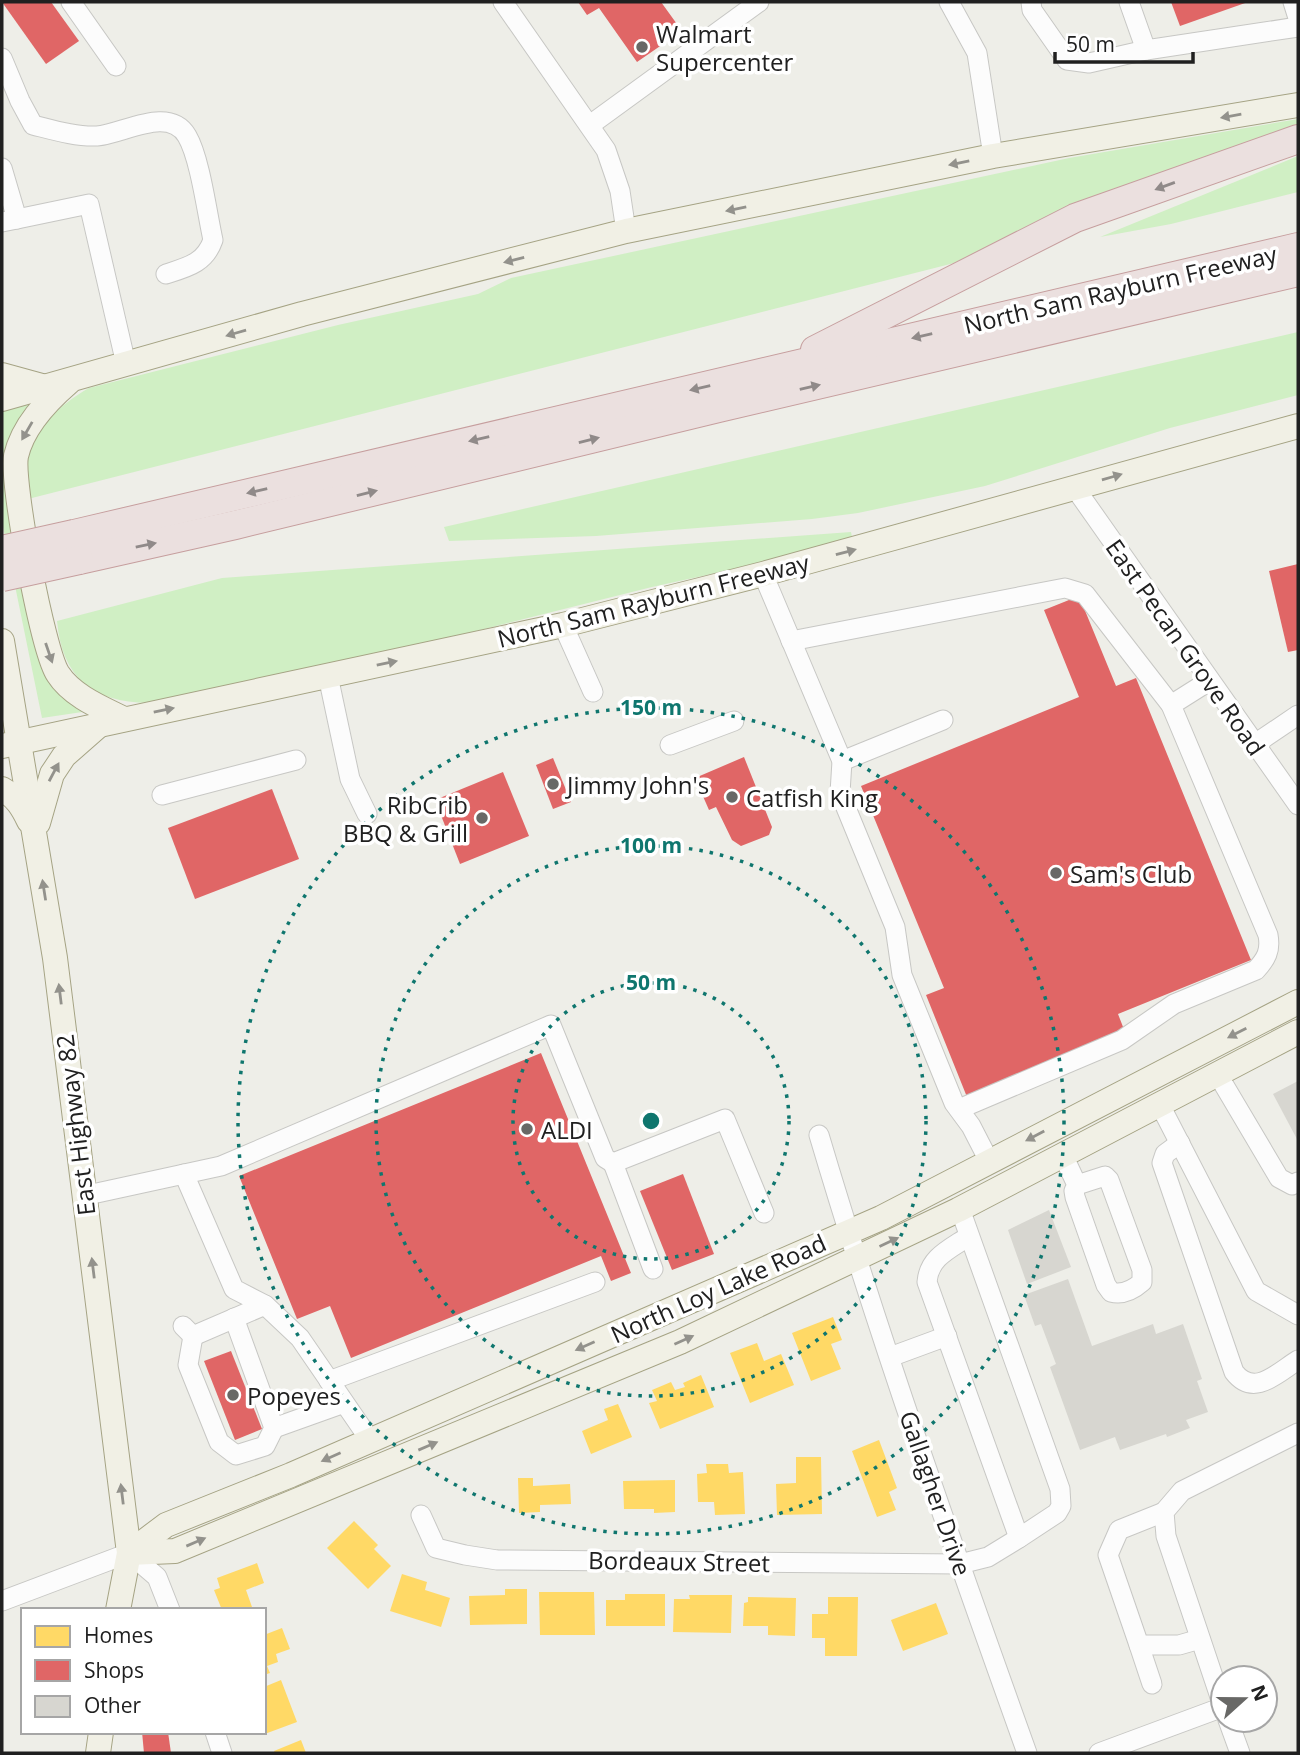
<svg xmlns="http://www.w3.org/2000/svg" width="1300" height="1755" font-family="'Open Sans',sans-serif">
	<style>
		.grass { fill: #d0efc4 }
		.homes { fill: #ffd966 }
		.shops { fill: #e06666 }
		.building { fill: #d7d6d0 }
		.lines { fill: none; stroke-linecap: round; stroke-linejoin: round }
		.minor-casing { stroke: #c7c7c4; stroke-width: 21 }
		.major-casing { stroke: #a5a384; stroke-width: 26 }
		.highway-casing { stroke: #c69e9e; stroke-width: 30 }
		.minor { stroke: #fcfcfc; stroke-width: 19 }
		.major { stroke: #f1f0e5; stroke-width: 24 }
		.highway { stroke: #ebe0df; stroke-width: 28 }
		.highway-bridge-casing { stroke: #c69e9e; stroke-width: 30; stroke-linecap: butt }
		.highway-bridge { stroke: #ebe0df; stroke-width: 28 }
		.oneway { fill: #93928c }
		.oneway2 { fill: #908a89 }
		.ring { fill: none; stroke: #0f766e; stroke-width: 3.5; stroke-dasharray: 3.5 7 }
		.poi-dot { fill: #686866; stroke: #fff; stroke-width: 2.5 }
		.labels { text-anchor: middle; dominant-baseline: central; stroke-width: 7; stroke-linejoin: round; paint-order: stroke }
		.poi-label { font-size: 24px; fill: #202020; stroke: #fff; text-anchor: start }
		.street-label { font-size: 24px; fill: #202020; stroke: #fff }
		.centre { fill: #0f766e; stroke: #fff; stroke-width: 3.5 }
		.ring-label { font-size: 21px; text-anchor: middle; font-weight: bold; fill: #0f766e; stroke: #fff; stroke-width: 7; stroke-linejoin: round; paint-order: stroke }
	</style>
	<rect width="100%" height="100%" fill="#eeeee8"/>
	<g class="grass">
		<path d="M1298,119V137L966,260L28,499C28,488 26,476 27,466C29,430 61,404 89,388L338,325L478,294L511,278L1069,158Z"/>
		<polygon points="1298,156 1298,192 1171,224 1100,237"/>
		<polygon points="1298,332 1298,395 1170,428 985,486 858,513 812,519 596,536 449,541 444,527"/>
		<polygon points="37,395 14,448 40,628 89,711 42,718 2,522 2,404"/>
		<path d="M851,532L852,537L776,560L652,587L460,635L148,703C93,702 62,678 57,621L222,578Z"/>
	</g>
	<g class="homes">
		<polygon points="833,1317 842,1340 831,1344 841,1369 811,1381 792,1333"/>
		<polygon points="757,1343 764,1361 781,1354 794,1385 750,1403 730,1353"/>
		<polygon points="701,1375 714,1407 660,1429 649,1403 657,1401 652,1390 671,1382 675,1390 685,1387 683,1383"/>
		<polygon points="618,1404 632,1437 591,1454 582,1431 608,1420 604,1409"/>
		<polygon points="879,1440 897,1488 889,1492 896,1510 877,1517 852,1451"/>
		<polygon points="796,1457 821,1457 822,1514 777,1515 776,1484 796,1483"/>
		<polygon points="706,1464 728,1464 729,1473 743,1472 745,1514 715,1515 714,1502 698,1502 697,1474 707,1473"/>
		<polygon points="518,1478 533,1478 533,1486 570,1484 571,1504 540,1505 540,1512 519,1513"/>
		<polygon points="675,1480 675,1512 654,1513 654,1509 624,1509 623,1481"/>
		<polygon points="354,1521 378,1545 374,1549 391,1566 368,1589 327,1548"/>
		<polygon points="257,1563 264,1583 246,1590 252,1607 245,1610 222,1610 214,1590 220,1588 217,1578"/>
		<polygon points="402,1574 427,1582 425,1590 450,1598 441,1627 390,1611"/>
		<polygon points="505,1589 527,1589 527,1624 470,1625 469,1596 505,1595"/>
		<polygon points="539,1592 594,1592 595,1635 540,1635"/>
		<polygon points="625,1594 665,1594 665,1626 606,1626 606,1600 625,1600"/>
		<polygon points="689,1595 732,1595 731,1633 673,1632 674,1599 690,1599"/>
		<polygon points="748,1597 796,1598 795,1636 768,1635 768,1626 743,1626 744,1603 748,1602"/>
		<polygon points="828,1597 858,1597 857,1656 825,1656 825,1638 812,1638 812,1614 828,1614"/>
		<polygon points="936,1603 948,1634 903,1651 891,1620"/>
		<polygon points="282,1628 290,1649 276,1654 278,1662 267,1666 270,1673 264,1675 264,1635"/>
		<polygon points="281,1680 297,1722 262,1735 264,1711 267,1710 264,1687"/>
		<polygon points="301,1740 306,1753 275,1753 274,1751"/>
	</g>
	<g class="shops">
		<polygon points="2,2 51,2 79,41 46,64"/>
		<polygon points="578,2 661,2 682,31 637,62 599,8 587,15"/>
		<polygon points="1171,2 1248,2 1180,26"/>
		<polygon points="1298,564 1298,650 1288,652 1269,571"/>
		<polygon points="1079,596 1116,686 1136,678 1251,960 1118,1014 1125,1032 967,1097 926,995 944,988 861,786 1079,697 1044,610"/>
		<polygon points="744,757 772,827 769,835 741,846 732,840 716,807 709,810 695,778"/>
		<polygon points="553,758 571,802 553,809 536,765"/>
		<polygon points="503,772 529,836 460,864 435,800"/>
		<polygon points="272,789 299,859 195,899 168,828"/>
		<polygon points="541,1053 631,1273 611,1281 601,1256 351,1358 330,1306 297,1319 239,1176"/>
		<polygon points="683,1174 714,1254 672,1270 640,1191"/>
		<polygon points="231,1351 262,1429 235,1440 204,1361"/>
		<polygon points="142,1732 168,1732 171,1753 144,1753"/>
	</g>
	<g class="building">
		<polygon points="1298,1081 1298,1141 1273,1094"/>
		<polygon points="1049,1210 1071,1267 1027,1284 1008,1230"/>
		<polygon points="1068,1279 1092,1346 1153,1324 1156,1334 1183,1324 1202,1379 1197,1381 1208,1412 1186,1420 1190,1428 1167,1437 1166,1434 1120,1450 1115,1437 1080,1450 1050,1367 1056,1364 1041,1324 1035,1326 1024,1295"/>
	</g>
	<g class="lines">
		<g class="minor-casing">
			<g id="minor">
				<polyline points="71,2 116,66"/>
				<polyline points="503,2 606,150 620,191 626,231"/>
				<polyline points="949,2 977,53 993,156"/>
				<polyline points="1031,2 1032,10 1067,60 1089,63 1146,50"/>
				<polyline points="1129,2 1146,50 1298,27"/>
				<polyline points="1293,2 1298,18"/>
				<path d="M2,58L20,101L33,125C53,130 76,137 97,136C123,134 169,105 187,136C200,158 207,213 213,240C205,263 188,267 166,274"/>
				<polyline points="590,125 759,2"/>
				<polyline points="2,168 17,219 2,222"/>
				<polyline points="17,219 89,204 126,364"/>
				<polyline points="1075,488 1298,805"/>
				<polyline points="763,574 842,761 840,793 895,927 902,975 954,1103 971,1126 989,1161"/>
				<polyline points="563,625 593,692"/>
				<path d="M791,641L1065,588L1085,594L1171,705L1268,935C1271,951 1266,959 1256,970L1174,1004L1122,1040L959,1109"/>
				<polyline points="328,676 350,779 367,814"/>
				<polyline points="1171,705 1209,681"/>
				<polyline points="1255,744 1298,715"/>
				<polyline points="670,745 734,721"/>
				<polyline points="842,761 943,720"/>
				<polyline points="162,795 296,760"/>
				<polyline points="1218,1075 1279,1178 1292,1185 1298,1182"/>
				<polyline points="1160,1105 1256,1291 1298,1315"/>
				<path d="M819,1135C881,1344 954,1549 1027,1753"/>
				<path d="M1180,1143L1165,1154L1162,1163L1234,1372C1254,1398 1277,1373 1298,1360"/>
				<path d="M1063,1155L1077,1185L1105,1176L1109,1180L1142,1270V1282C1133,1290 1122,1295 1111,1292L1106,1285L1075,1197L1074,1191L1077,1185"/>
				<polyline points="613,1163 653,1269"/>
				<polyline points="184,1174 234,1289 265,1305 300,1338 370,1440"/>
				<polyline points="83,1196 221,1166 551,1025 605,1158 613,1163 725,1119 764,1213"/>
				<path d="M960,1209L1060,1489L1061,1506L1057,1513L1019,1538L927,1282C929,1257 950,1249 969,1236"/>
				<polyline points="183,1326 193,1336 265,1305"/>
				<polyline points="193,1336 188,1365 219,1442 236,1455 265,1446 274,1428 234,1318"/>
				<polyline points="890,1357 947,1336"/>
				<polyline points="329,1381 595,1282"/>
				<polyline points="274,1428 344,1403"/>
				<polyline points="1164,1512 1119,1530 1108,1555 1139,1645 1179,1645 1200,1639"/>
				<polyline points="421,1515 436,1548 465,1555 497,1560 960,1564 988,1557 1019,1538"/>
				<polyline points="2,1601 129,1553 157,1577 170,1610"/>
				<polyline points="1139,1645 1152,1684"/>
				<polyline points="1223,1706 1166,1536 1164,1512 1182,1491 1298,1433"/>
				<polyline points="1228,1720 1240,1753"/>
				<polyline points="215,1732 222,1753"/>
				<polyline points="1099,1753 1223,1707"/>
			</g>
		</g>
		<g class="major-casing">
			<g id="major">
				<polyline points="2,375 42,386"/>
				<path d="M68,383C46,402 23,426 16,456C11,482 43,652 58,674C72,696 102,708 124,719"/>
				<polyline points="2,399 302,314 626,231 993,156 1298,105"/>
				<polyline points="2,641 55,958 129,1553 118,1610"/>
				<polyline points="2,746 563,625 763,574 1298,426"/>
				<path d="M2,789C16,797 22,806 29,821"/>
				<polyline points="38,823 52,774 64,756 97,727"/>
				<polyline points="129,1553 166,1525 291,1475 881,1218 1298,1002"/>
				<polyline points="129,1553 175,1551 680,1342 958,1210 1298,1032"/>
				<polyline points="98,1753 101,1732"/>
			</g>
		</g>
		<g class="highway-casing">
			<g id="highway">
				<polyline points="815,350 1075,218 1298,139"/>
				<polyline points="74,534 1298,247"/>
				<polyline points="79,560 235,525 719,408 1298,272"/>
			</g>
		</g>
		<use href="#minor" class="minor"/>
		<use href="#major" class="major"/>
		<use href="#highway" class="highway"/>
		<g class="highway-bridge-casing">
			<g id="highway-bridge">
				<polyline points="2,550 74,534"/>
				<polyline points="2,577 79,560"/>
			</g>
		</g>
		<use href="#highway-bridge" class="highway-bridge"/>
	</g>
	<defs><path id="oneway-solid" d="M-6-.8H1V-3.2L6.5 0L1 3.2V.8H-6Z" transform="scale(1.75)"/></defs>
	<g class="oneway">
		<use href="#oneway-solid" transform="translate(1231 116) rotate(170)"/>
		<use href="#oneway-solid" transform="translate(959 163) rotate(168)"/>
		<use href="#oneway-solid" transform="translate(736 209) rotate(168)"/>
		<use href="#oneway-solid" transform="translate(514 260) rotate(166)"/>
		<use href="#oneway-solid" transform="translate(236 333) rotate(164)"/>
		<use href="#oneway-solid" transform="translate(27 431) rotate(120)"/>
		<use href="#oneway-solid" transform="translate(1112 477) rotate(-16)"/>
		<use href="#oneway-solid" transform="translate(846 552) rotate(-15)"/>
		<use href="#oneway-solid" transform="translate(49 653) rotate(71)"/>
		<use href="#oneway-solid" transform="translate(387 663) rotate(-12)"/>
		<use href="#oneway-solid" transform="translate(164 710) rotate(-12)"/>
		<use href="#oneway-solid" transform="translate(54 772) rotate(-62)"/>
		<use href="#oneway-solid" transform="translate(44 890) rotate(-99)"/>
		<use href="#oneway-solid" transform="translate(60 994) rotate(-97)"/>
		<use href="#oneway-solid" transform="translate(1237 1033) rotate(153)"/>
		<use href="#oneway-solid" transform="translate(1035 1136) rotate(152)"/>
		<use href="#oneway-solid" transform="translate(889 1242) rotate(-25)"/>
		<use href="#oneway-solid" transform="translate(93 1268) rotate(-97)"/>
		<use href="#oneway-solid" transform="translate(684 1340) rotate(-24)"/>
		<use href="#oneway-solid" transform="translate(585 1346) rotate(156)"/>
		<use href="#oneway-solid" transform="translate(428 1446) rotate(-23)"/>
		<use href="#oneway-solid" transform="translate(331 1457) rotate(156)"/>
		<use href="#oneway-solid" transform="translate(122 1494) rotate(-97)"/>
		<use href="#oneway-solid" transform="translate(196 1542) rotate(-23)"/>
	</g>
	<g class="oneway2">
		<use href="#oneway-solid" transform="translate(1165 186) rotate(160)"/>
		<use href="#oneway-solid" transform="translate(922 336) rotate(167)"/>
		<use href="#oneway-solid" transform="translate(810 387) rotate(-13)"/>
		<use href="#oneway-solid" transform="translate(700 388) rotate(167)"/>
		<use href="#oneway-solid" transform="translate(479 439) rotate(167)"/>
		<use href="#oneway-solid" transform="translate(589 440) rotate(-14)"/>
		<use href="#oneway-solid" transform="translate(257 491) rotate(167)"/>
		<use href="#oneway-solid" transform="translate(367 493) rotate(-14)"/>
		<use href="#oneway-solid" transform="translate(146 545) rotate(-12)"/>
	</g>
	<g class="ring">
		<circle cx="651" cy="1121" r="138"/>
		<circle cx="651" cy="1121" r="275"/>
		<circle cx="651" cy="1121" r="413"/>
	</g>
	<g class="poi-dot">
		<circle cx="642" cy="47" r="7"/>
		<circle cx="553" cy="784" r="7"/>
		<circle cx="732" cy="797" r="7"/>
		<circle cx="482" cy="818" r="7"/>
		<circle cx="1056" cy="873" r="7"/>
		<circle cx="527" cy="1129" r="7"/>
		<circle cx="233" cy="1395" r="7"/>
	</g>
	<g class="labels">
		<g class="poi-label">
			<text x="656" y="33">Walmart<tspan x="656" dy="28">Supercenter</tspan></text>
			<text x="567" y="784">Jimmy John's</text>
			<text x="746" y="797">Catfish King</text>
			<text x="468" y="804" text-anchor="end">RibCrib<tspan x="468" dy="28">BBQ &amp; Grill</tspan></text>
			<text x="1070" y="873">Sam's Club</text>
			<text x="541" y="1129">ALDI</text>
			<text x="247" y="1395">Popeyes</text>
		</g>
		<g class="street-label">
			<text transform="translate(1120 289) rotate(-13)">North Sam Rayburn Freeway</text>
			<text transform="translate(653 600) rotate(-14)">North Sam Rayburn Freeway</text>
			<text transform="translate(1186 647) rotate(55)">East Pecan Grove Road</text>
			<text transform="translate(75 1125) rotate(-97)">East Highway 82</text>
			<text transform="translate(718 1288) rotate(-24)">North Loy Lake Road</text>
			<text transform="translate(936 1493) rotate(71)">Gallagher Drive</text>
			<text transform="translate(679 1561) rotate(1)">Bordeaux Street</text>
		</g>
	</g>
	<circle cx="651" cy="1121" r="10" class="centre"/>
	<g class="ring-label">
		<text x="651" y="715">150 m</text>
		<text x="651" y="853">100 m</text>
		<text x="651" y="990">50 m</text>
	</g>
	<rect width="1300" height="1755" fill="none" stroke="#202020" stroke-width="7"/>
	<rect x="21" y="1608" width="245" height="126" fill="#ffffff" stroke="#a6a6a6" stroke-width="2"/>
	<rect x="35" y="1626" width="35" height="21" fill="#ffd966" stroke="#a6a6a6" stroke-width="2"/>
	<text x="84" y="1643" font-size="21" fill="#202020">Homes</text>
	<rect x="35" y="1660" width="35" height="21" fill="#e06666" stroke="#a6a6a6" stroke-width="2"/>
	<text x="84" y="1678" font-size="21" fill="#202020">Shops</text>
	<rect x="35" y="1696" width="35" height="21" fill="#d7d6d0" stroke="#a6a6a6" stroke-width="2"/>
	<text x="84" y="1713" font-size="21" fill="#202020">Other</text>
	<g transform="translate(1244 1699) rotate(69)"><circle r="33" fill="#ffffff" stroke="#a6a6a6" stroke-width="2"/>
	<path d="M0-5L12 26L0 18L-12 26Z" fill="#686866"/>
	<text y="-10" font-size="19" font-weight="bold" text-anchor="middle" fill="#202020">N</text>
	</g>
	<path d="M1055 52v10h138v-10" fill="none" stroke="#202020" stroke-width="3.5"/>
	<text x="1066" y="52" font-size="21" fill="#202020" stroke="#ffffff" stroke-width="5" paint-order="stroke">50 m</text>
</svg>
